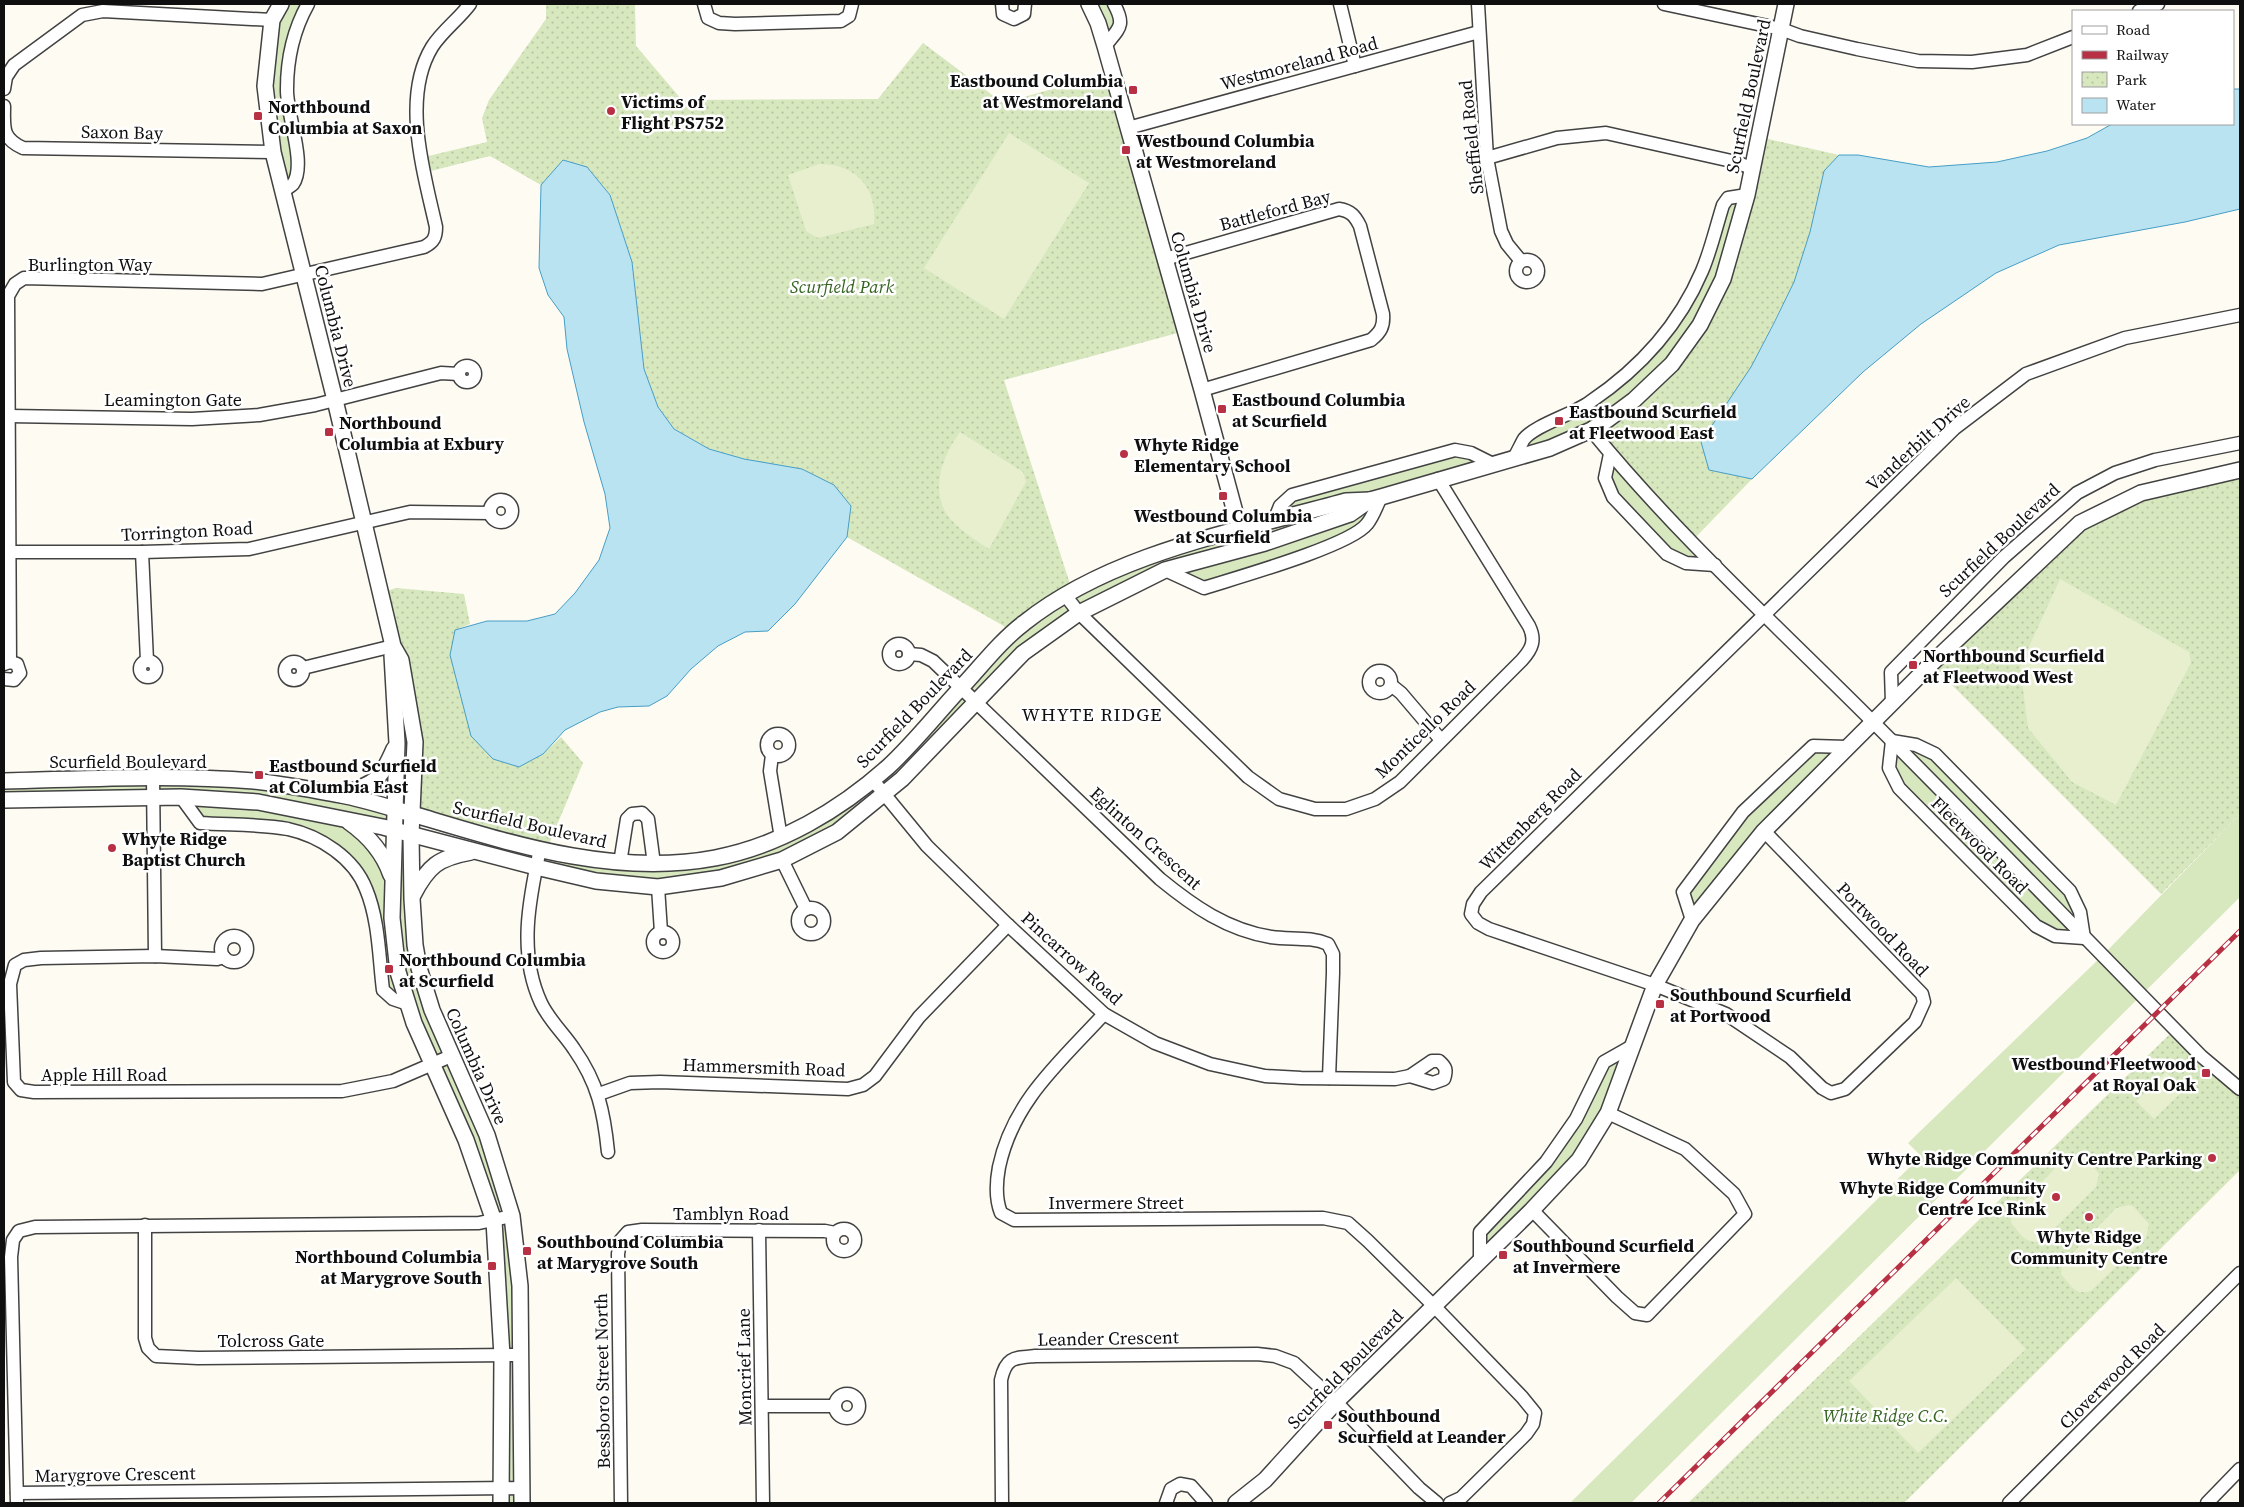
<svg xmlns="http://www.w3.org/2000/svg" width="2244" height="1507" font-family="'Source Serif 4',serif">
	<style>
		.grass { fill: #d7e7be; fill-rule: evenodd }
		.park { fill: url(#park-dots) }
		.pitch { fill: #e7efcf }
		.water { fill: #bae3f2; stroke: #469ec5 }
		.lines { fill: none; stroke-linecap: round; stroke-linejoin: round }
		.minor-casing { stroke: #424242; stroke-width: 15 }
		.tertiary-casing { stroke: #424242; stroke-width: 18 }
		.minor { stroke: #fff; stroke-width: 12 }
		.tertiary { stroke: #fff; stroke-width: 15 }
		.rail-casing { stroke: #b73043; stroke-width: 5 }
		.rail { stroke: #fff; stroke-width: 3; stroke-dasharray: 9; stroke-linecap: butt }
		.poi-dot { fill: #b73043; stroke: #fff; stroke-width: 2 }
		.labels { text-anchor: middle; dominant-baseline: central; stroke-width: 5; stroke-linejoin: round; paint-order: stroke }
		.street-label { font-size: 18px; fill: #0f0f0f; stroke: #fff }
		.poi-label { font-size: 18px; font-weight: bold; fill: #0f0f0f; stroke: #fff; text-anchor: start }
		.park-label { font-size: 18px; font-style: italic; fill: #366423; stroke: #fff }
		.neighbourhood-label { font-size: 19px; letter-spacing: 1px; fill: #0f0f0f; stroke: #fff }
	</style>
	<defs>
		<pattern id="park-dots" width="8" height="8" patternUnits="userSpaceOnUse" patternTransform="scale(1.25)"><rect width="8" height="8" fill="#d7e7be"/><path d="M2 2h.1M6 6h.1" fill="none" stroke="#b7c5a2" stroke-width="1.8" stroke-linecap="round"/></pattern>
	</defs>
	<rect width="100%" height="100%" fill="#fefbf3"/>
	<g class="grass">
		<polygon points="281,4 308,4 291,54 298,165 283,191 265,86"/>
		<polygon points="1089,4 1114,4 1121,17 1105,46"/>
		<polygon points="1747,195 1700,325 1607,420 1515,456 1525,438 1590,403 1678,315 1723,205"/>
		<polygon points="1455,450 1491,463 1381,497 1347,539 1204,588 1165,571 1023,653 885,795 782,860 658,887 536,867 547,849 620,863 715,858 829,813 961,687 1065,595 1260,524 1292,495"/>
		<polygon points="1610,454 1715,565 1686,563 1613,497"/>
		<path d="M401,660L414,800L395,808L394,830L411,835L415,945L512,1216L522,1503H501L494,1221L408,1005L383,990L372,909L352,865L288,829L200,823L180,797L4,800V781H255L394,808ZM345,819L394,830L386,861Z"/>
		<polygon points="1892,741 1935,754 2070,891 2084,938 2036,926 1889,768"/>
		<polygon points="1813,746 1847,747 1692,920 1683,892 1743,812"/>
		<polygon points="2240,814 2240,897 1631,1503 1570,1503 1921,1156 1908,1143 2103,955"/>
		<polygon points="1634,1045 1579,1160 1480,1261 1480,1232 1546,1162 1604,1062"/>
	</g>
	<g class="park">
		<polygon points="546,4 635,4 636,46 682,100 878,99 923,43 1003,103 1113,72 1185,331 1004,380 1072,590 1013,634 1002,625 847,537 851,506 744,459 709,449 674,429 658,407 644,369 632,262 610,195 587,167 563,160 541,185 490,156 423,173 420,158 487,142 482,118 489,100 546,19"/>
		<polygon points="1755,136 1839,155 1824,171 1810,232 1794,282 1751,367 1727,404 1709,470 1752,479 1693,540 1591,430 1672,364 1723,279"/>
		<polygon points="2234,471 2240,478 2240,814 2161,894 1931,664 2080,523 2141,493"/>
		<polygon points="396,588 464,594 470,624 455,630 543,754 561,737 583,763 547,849 413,815 415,742 380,593"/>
		<polygon points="2175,1029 2240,1089 2240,1170 1904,1503 1688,1503"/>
	</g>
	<g class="pitch">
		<polygon points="1009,133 1089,183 1004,319 924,268"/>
		<path d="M819,164C856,164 877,187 874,224L818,238L806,231L788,175Z"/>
		<path d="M960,432L1023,472L1026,482L989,549C976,541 956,527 947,515C930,488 943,455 960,432Z"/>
		<polygon points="2060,579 2189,652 2191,663 2116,805 2072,782 2028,728 2020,666"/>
		<polygon points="2166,1072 2184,1090 2154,1119 2136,1101"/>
		<path d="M2080,1154L2085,1157L2099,1174L2096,1187L2042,1241C2025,1245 2022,1235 2011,1223L2012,1213L2066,1157Z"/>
		<path d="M2130,1205L2134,1207L2149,1224L2146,1238L2091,1291C2075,1296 2071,1286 2061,1274L2062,1264L2116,1208Z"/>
		<polygon points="1956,1278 2026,1349 1918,1453 1849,1381"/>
	</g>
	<g class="water">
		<polygon points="2233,89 2240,89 2240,209 2185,222 2059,245 1996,273 1921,324 1863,372 1752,479 1709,470 1701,442 1751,367 1774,323 1794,282 1810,232 1824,171 1839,155 1858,155 1929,167 1997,162 2047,151 2087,138 2112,124 2233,124"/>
		<polygon points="563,160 587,167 610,195 632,262 644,369 658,407 674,429 709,449 744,459 802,469 834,485 851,506 847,537 795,604 768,631 745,632 718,646 691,669 667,696 649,706 618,707 600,712 565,730 543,754 519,767 493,759 471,736 450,655 455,630 487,621 527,621 555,614 575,593 599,560 610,528 605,494 584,422 567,349 564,317 548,295 539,268 541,185"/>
	</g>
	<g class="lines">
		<g class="minor-casing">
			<g id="minor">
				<polyline points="704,4 708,18 719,23 735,24 841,21 849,16 852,4"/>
				<polyline points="1002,4 1003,14 1014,19 1024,14 1025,4"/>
				<polyline points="1340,4 1355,66"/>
				<polyline points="1478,4 1487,158 1501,231 1507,244 1521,261"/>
				<polyline points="1664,4 1781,29 1800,36 1857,49 1918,61 1972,62 2027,55 2073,37"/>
				<polyline points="2139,11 2158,4"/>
				<path d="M1105,46C1119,28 1126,26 1114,4"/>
				<polyline points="4,89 6,77 14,65 82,15 103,11 272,20"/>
				<path d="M4,106C4,127 1,138 23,148L273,152"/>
				<polyline points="1128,128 1479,32"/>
				<polyline points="1487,158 1557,138 1606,133 1736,162 1751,168"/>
				<path d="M283,191C286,189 291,186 293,184C307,164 286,113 287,89C287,60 294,29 308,4"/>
				<path d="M1165,259L1339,209C1351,211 1355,216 1360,226L1383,314C1384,326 1381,332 1371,340L1202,390"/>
				<circle cx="1527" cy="271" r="11"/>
				<circle cx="467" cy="374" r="8"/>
				<polyline points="9,416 192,419 259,415 315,405 441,373 459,374"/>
				<path d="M1591,430C1676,534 1776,625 1871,720C1982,831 2091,944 2201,1056L2240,1089"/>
				<polyline points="1610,454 1605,478 1613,497 1667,554 1686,563 1715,565"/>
				<path d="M1515,456C1518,451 1521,444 1524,439C1535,425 1574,414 1590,402C1639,369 1679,325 1702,271C1711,250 1716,227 1723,205L1728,198L1747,195"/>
				<circle cx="501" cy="511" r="11"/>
				<polyline points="1274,521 1280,506 1292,495 1455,450 1471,453 1491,463"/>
				<polyline points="9,552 142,552 249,549 410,512 490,513"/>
				<polyline points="142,552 147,661"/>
				<path d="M1165,570L1204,588C1235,578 1350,546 1367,524C1373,517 1377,505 1381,497"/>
				<path d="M1065,595L1079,613L1248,777L1279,799L1315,809H1346L1375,799L1400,782L1522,660C1532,649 1536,640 1529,626L1438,479"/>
				<circle cx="899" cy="654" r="10"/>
				<path d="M909,654L921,655L933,661L1160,879C1193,906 1227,930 1271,937C1290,940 1310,936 1328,944L1333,954V973L1329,1078"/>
				<circle cx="148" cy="669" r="8"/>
				<path d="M10,662L8,296L15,284L24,278L262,284L424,247C434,242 436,237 436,227C424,173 401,98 432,47C442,31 459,19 470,4"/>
				<circle cx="294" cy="671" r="9"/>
				<polyline points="4,664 10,662 17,664 20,673 14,680 4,679"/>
				<polyline points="303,668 393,646"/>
				<circle cx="1380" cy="682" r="11"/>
				<polyline points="1391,685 1401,693 1441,740"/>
				<polyline points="1892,703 1891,672 2004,557 2077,493 2115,473 2155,460 2240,443"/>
				<circle cx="778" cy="745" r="11"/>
				<polygon points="1892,741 1916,745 1935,754 2070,891 2080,912 2084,938 2055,936 2036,926 1899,788 1889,768"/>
				<polyline points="772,755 770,771 781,838"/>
				<polyline points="153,778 155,956"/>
				<polyline points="872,779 927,846 1008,925 1104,1014 1155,1043 1210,1064 1265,1076 1301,1078 1395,1079 1410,1076"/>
				<path d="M181,797L200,823C227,825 262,824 288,829C320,836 354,858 366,889C379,920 379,958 383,990L393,999L408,1004"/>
				<polyline points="1764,831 1922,994 1924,1002 1915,1022 1845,1089 1831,1093 1822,1088 1790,1057 1726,1014 1655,985 1489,929 1478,923 1471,914 1473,904 1481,892 1955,428 2026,374 2125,338 2240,315"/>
				<path d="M540,849C529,900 518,954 541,1003C549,1020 564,1034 574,1049C598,1083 604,1112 608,1152"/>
				<polyline points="782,860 806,909"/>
				<polyline points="620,863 627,819 632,814 642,813 648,819 654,864"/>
				<polyline points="658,887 661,932"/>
				<circle cx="811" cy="921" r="13"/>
				<polyline points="1692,920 1683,892 1743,812 1813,746 1847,747"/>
				<circle cx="663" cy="942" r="10"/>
				<circle cx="234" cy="949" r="13"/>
				<polyline points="224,957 217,959 155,956 41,958 24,960 15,965 10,984 14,1082 21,1090 34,1092 342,1091 393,1081 451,1056"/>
				<path d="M1104,1014C1060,1062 1013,1101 999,1167C996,1183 995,1198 1001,1213L1014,1220L1323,1218L1348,1223L1368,1241L1434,1306L1522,1397L1535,1413L1533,1424L1526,1434L1461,1498L1450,1503"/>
				<path d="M1432,1061H1439C1446,1067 1447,1070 1444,1079L1433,1083L1410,1076Z"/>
				<polyline points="599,1094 630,1083 660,1082 848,1089 863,1085 875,1076 919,1017 1008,925"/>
				<polyline points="1532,1210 1617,1297 1635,1313 1647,1315 1745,1214 1734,1194 1685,1149 1608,1113"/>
				<polyline points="145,1225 145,1338 148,1348 156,1356 198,1358 521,1355"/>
				<circle cx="844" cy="1240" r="11"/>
				<polyline points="759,1230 763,1503"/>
				<polyline points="1480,1261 1480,1232 1546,1162 1576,1119 1604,1062 1634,1045"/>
				<circle cx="847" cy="1406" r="12"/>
				<polyline points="762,1406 835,1406"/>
				<polyline points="17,1493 522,1488"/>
				<polyline points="17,1503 11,1257 13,1240 19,1231 35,1227 479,1223 512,1216"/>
				<polyline points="621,1503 618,1254 620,1241 628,1232 642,1230 825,1231 835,1233"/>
				<path d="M1002,1503L1001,1380C1006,1357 1014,1358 1035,1356L1257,1354L1275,1356L1294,1363L1336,1402L1419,1488L1437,1503"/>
				<polyline points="1166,1503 1171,1489 1180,1484 1191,1486 1206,1503"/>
				<polyline points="2009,1503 2240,1273"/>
				<polyline points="2207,1503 2240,1469"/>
			</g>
		</g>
		<g class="tertiary-casing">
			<g id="tertiary">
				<polyline points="281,4 272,20 265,86 273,152 335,400 393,646 401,660 415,742 411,835 412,899 415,945 419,968 432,1010 487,1135 512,1216 520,1286 522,1503"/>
				<polyline points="1089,4 1098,23 1105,46 1202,390 1242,538"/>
				<polyline points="392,655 397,743 392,918 398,972 414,1023 466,1140 494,1221 502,1356 501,1503"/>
				<path d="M4,781C87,779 171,774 254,781C283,784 312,790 341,795C368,800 393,809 419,816C513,844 615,877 715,858C779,846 840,810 888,767C913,744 935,716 958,691C980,668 999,642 1024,623C1113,552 1239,531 1346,501L1370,500"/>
				<path d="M342,795C374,783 380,782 394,749"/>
				<polyline points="4,800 181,797 258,802 383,827 536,867 596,881 658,887 721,878 782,860 837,832 902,779 1023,653 1079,613 1165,570 1265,543 1350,514 1370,500 1381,497 1550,448 1591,430 1607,420 1634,400 1672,364 1700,325 1723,279 1747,195 1786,4"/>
				<path d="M349,822C369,836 383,852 391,875"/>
				<path d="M413,895C428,866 438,858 471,852"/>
				<polyline points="1236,1503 1265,1480 1336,1402 1532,1210 1579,1160 1608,1113 1655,985 1692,920 1764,831 1931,664 2080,523 2141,493 2240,470"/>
			</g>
		</g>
		<use href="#minor" class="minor"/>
		<use href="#tertiary" class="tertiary"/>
		<g class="rail-casing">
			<polyline id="rail" points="1659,1503 2240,931"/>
		</g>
		<use href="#rail" class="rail"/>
	</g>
	<g class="poi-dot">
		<rect x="1128" y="85" width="10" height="10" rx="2.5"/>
		<circle cx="611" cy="111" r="5"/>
		<rect x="253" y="111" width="10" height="10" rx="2.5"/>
		<rect x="1121" y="145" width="10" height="10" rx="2.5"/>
		<rect x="1217" y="404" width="10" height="10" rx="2.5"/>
		<rect x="1554" y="416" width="10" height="10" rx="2.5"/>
		<rect x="324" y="427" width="10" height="10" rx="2.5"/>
		<circle cx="1124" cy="454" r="5"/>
		<rect x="1218" y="491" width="10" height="10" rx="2.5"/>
		<rect x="1908" y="660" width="10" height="10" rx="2.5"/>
		<rect x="254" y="770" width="10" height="10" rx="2.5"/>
		<circle cx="112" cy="848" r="5"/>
		<rect x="384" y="964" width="10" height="10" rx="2.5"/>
		<rect x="1655" y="999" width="10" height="10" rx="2.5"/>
		<rect x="2201" y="1068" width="10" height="10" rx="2.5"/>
		<circle cx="2212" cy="1158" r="5"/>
		<circle cx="2056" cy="1197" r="5"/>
		<circle cx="2089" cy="1217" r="5"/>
		<rect x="522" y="1246" width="10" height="10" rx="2.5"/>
		<rect x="1498" y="1250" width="10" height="10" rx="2.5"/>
		<rect x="487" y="1261" width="10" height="10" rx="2.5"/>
		<rect x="1323" y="1420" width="10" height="10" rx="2.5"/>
	</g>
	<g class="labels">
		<g class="street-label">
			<text transform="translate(1299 63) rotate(-15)">Westmoreland Road</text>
			<text transform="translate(1748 96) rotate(-78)">Scurfield Boulevard</text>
			<text transform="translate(122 132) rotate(1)">Saxon Bay</text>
			<text transform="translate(1471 137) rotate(-96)">Sheffield Road</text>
			<text transform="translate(1275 210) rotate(-15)">Battleford Bay</text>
			<text x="90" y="264">Burlington Way</text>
			<text transform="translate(1194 292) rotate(74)">Columbia Drive</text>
			<text transform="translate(336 326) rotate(76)">Columbia Drive</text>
			<text x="173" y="399">Leamington Gate</text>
			<text transform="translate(1918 443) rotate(-42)">Vanderbilt Drive</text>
			<text transform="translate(187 531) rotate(-3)">Torrington Road</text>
			<text transform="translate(1999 540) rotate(-43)">Scurfield Boulevard</text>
			<text transform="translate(914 708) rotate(-46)">Scurfield Boulevard</text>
			<text transform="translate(1425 729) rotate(-44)">Monticello Road</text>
			<text x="128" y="761">Scurfield Boulevard</text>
			<text transform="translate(1530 819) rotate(-45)">Wittenberg Road</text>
			<text transform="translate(530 824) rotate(13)">Scurfield Boulevard</text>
			<text transform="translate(1146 838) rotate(42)">Eglinton Crescent</text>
			<text transform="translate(1980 845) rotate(45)">Fleetwood Road</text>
			<text transform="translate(1883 929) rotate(46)">Portwood Road</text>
			<text transform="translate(1072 958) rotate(42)">Pincarrow Road</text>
			<text transform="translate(477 1066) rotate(66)">Columbia Drive</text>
			<text transform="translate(764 1067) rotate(2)">Hammersmith Road</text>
			<text x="104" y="1074">Apple Hill Road</text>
			<text x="1116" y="1202">Invermere Street</text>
			<text x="731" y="1213">Tamblyn Road</text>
			<text transform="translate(1108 1338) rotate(-1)">Leander Crescent</text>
			<text x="271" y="1340">Tolcross Gate</text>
			<text transform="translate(744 1367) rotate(-91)">Moncrief Lane</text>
			<text transform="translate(1345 1369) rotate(-46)">Scurfield Boulevard</text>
			<text transform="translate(2112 1376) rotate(-45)">Cloverwood Road</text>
			<text transform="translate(602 1381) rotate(-91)">Bessboro Street North</text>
			<text transform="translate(115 1474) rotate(-1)">Marygrove Crescent</text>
		</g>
		<g class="poi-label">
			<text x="1123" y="80" text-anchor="end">Eastbound Columbia<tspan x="1123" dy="21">at Westmoreland</tspan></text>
			<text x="621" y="101">Victims of<tspan x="621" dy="21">Flight PS752</tspan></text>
			<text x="268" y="106">Northbound<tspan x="268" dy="21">Columbia at Saxon</tspan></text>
			<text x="1136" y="140">Westbound Columbia<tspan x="1136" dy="21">at Westmoreland</tspan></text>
			<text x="1232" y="399">Eastbound Columbia<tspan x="1232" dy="21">at Scurfield</tspan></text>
			<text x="1569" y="411">Eastbound Scurfield<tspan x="1569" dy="21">at Fleetwood East</tspan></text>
			<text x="339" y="422">Northbound<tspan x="339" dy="21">Columbia at Exbury</tspan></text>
			<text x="1134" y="444">Whyte Ridge<tspan x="1134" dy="21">Elementary School</tspan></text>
			<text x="1223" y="515" text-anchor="middle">Westbound Columbia<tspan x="1223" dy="21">at Scurfield</tspan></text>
			<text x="1923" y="655">Northbound Scurfield<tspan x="1923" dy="21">at Fleetwood West</tspan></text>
			<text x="269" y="765">Eastbound Scurfield<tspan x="269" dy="21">at Columbia East</tspan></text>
			<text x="122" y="838">Whyte Ridge<tspan x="122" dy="21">Baptist Church</tspan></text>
			<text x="399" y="959">Northbound Columbia<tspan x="399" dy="21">at Scurfield</tspan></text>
			<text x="1670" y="994">Southbound Scurfield<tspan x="1670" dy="21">at Portwood</tspan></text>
			<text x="2196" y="1063" text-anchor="end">Westbound Fleetwood<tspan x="2196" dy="21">at Royal Oak</tspan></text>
			<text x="2202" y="1158" text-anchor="end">Whyte Ridge Community Centre Parking</text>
			<text x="2046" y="1187" text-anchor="end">Whyte Ridge Community<tspan x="2046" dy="21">Centre Ice Rink</tspan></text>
			<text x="2089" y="1236" text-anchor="middle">Whyte Ridge<tspan x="2089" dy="21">Community Centre</tspan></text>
			<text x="537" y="1241">Southbound Columbia<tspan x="537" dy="21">at Marygrove South</tspan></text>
			<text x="1513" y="1245">Southbound Scurfield<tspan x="1513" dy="21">at Invermere</tspan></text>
			<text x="482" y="1256" text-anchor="end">Northbound Columbia<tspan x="482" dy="21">at Marygrove South</tspan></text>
			<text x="1338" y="1415">Southbound<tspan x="1338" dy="21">Scurfield at Leander</tspan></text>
		</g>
		<g class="park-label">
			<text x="842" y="286">Scurfield Park</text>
			<text x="1886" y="1415">White Ridge C.C.</text>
		</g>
		<g class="neighbourhood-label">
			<text x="1092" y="714">WHYTE RIDGE</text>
		</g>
	</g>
	<rect width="2244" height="1507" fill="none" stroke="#0f0f0f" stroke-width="10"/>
	<rect x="2072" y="10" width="162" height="115" fill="#ffffff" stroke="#9f9f9f"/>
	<rect x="2082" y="26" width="25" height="8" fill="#ffffff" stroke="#9f9f9f"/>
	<text x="2116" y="35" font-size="15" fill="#0f0f0f">Road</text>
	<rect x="2082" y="51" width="25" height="8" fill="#b73043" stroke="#9f9f9f"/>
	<text x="2116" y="60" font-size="15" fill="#0f0f0f">Railway</text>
	<rect x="2082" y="72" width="25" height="15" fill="url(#park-dots)" stroke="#9f9f9f"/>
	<text x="2116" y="85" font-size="15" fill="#0f0f0f">Park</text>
	<rect x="2082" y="98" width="25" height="15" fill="#bae3f2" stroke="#9f9f9f"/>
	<text x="2116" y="110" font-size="15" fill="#0f0f0f">Water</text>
</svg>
